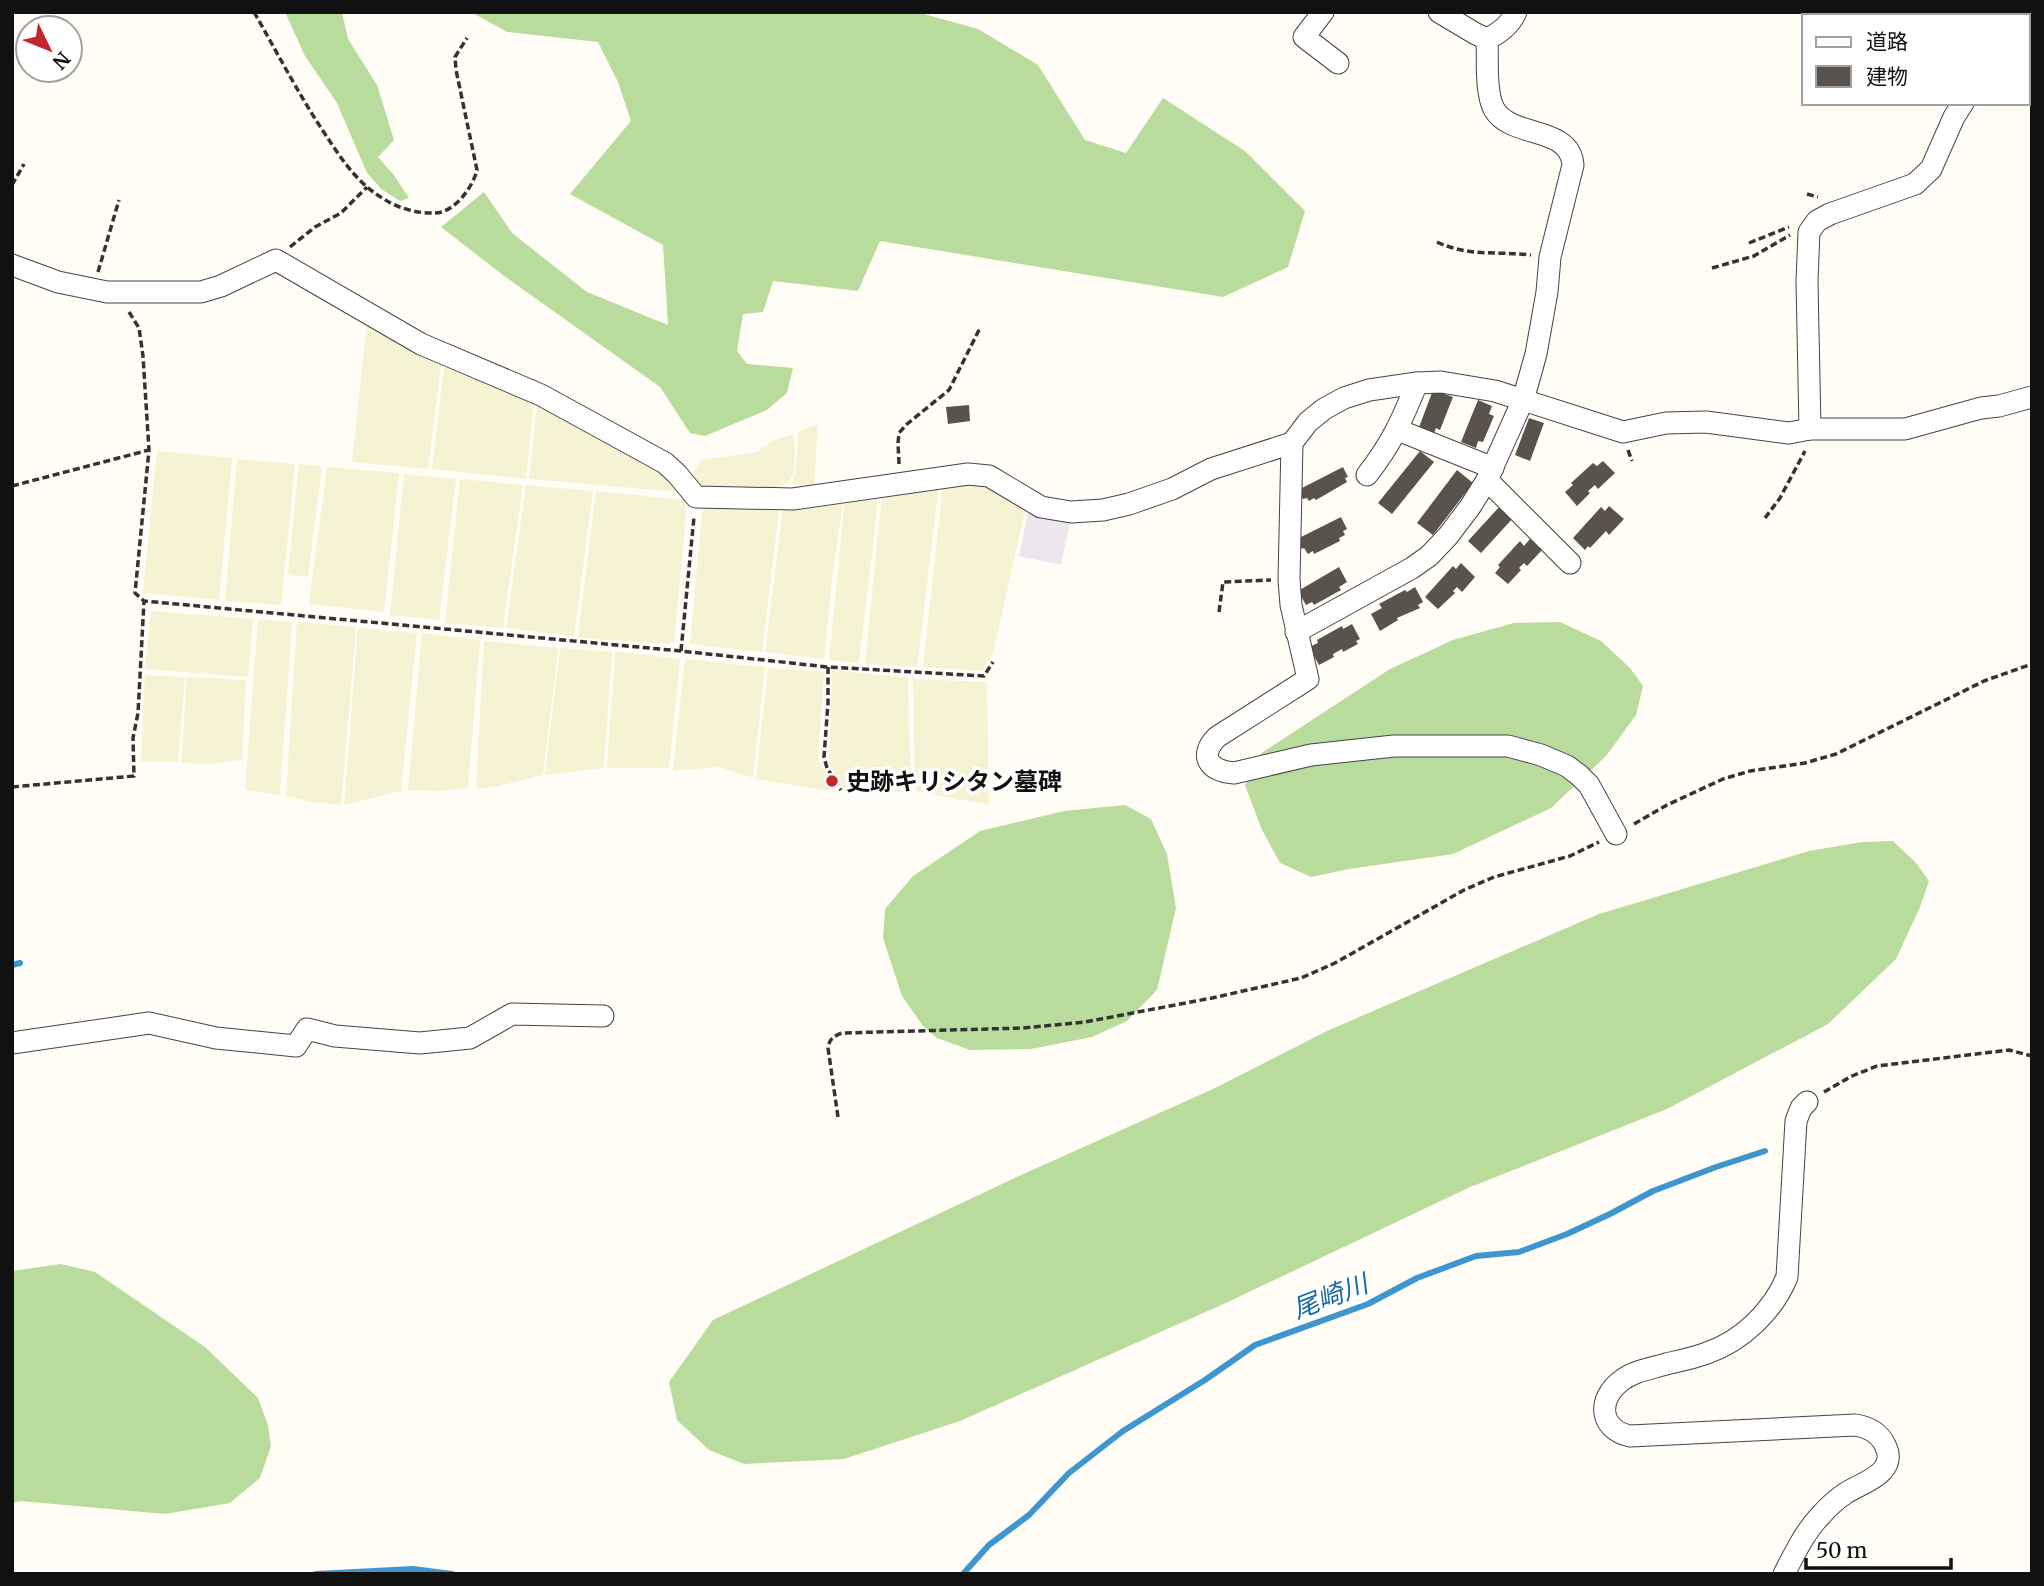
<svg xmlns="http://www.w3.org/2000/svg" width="2044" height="1586" font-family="Merriweather,'Noto Sans JP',serif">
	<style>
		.industrial { fill: #eee6ef }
		.farmland { fill: #f6f3d4 }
		.forest { fill: #b9dc9c }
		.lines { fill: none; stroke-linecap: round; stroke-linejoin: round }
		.stream { stroke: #3f96cf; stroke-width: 6 }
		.building { fill: #5a524d }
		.minor-casing { stroke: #444; stroke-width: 23 }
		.path { stroke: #333; stroke-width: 3.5; stroke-dasharray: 7 3.5; stroke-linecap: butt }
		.minor { stroke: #fff; stroke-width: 21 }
		.poi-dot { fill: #c4262e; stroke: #fff; stroke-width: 2.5 }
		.labels { text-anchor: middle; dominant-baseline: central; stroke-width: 7; stroke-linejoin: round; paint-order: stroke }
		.poi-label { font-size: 24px; font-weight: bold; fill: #111; stroke: #fff; text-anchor: start }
		.water-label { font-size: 26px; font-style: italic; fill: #1768a6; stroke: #fff }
	</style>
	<rect width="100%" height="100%" fill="#fffdf5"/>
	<polygon class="industrial" points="1028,513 1070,522 1061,565 1019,556"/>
	<g class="farmland">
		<polygon points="367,322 399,344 441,366 428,469 352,462"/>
		<polygon points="444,367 534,402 526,479 432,469"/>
		<polygon points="537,404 674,475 680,492 529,479"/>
		<polygon points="818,425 814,487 792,483 795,476 797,455 798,433 806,428"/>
		<polygon points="794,434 795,456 793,473 789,481 780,486 768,488 721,489 700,486 693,472 701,460 757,452 772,441"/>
		<polygon points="157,451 232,458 219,600 143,593"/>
		<polygon points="237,459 295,464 281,605 225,601"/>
		<polygon points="299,464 322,466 308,577 288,575"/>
		<polygon points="327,467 399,473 384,612 309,604"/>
		<polygon points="404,474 456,479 439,620 390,615"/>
		<polygon points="460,479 523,485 503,628 445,623"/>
		<polygon points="976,481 1000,492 1025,510 994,650 983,671 923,667 943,486"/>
		<polygon points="526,485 593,491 574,636 506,628"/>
		<polygon points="939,485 917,667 865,664 882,495"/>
		<polygon points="596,491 685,500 686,515 674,644 578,638"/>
		<polygon points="879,494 859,663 829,660 845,500"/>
		<polygon points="843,501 832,580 824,659 765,652 783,510"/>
		<polygon points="708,504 779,510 762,652 690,644 702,512"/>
		<polygon points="151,611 253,619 248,677 145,669"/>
		<polygon points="258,619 292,622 280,795 245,790"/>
		<polygon points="297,622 356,627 341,805 312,802 286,796"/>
		<polygon points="358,628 417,633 401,791 344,805"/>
		<polygon points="422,633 480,640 468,788 440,791 408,790"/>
		<polygon points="484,641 558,648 543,775 494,787 476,789"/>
		<polygon points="560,648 612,652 604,768 545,775"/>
		<polygon points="615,651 680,659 669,768 607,768"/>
		<polygon points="685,659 765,667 753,778 719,767 673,771"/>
		<polygon points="768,668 824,672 818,760 830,780 829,791 756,779"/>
		<polygon points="832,670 908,678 911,792 847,791 829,764"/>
		<polygon points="145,675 185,677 178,762 141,762"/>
		<polygon points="187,677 246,680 242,760 209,764 181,763"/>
		<polygon points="913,679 987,682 989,805 915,791"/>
	</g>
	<g class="forest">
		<polygon points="285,12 342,12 348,39 377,85 394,140 378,157 393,174 409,198 400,201 381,189 367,173 337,103 305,56"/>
		<polygon points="471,12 917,12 978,29 1038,65 1085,140 1126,153 1163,98 1245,151 1305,211 1288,267 1223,297 880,241 858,291 773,281 763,312 743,314 737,351 747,364 793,368 787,393 767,410 705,436 690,433 660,387 504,276 441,227 484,192 512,233 587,292 668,325 663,245 570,194 631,121 618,82 598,42 507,32"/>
		<polygon points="1560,622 1601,641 1630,668 1643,686 1636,715 1606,756 1551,808 1453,854 1349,869 1311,877 1280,863 1262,830 1245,785 1260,754 1390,669 1453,640 1514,623"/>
		<polygon points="1125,805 1151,819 1167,854 1176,908 1157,990 1127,1021 1092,1037 1031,1049 970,1050 937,1038 923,1026 902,996 883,938 885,909 913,876 980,831 1064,811"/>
		<polygon points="1893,841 1917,864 1929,881 1920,907 1896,959 1828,1024 1667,1109 1468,1188 1228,1302 960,1421 844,1459 744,1464 709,1450 677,1420 669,1382 713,1320 1021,1175 1213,1089 1329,1030 1599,914 1809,851 1862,842"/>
		<polygon points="61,1264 95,1272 205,1347 258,1398 268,1425 271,1446 260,1478 230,1503 165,1514 20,1501 12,1503 12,1271"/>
	</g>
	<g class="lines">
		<g class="stream">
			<polyline points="12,965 20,963"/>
			<polyline points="316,1574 413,1569 452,1574"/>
			<polyline points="963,1574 989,1545 1029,1515 1069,1473 1123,1431 1205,1380 1255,1345 1368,1304 1417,1278 1476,1256 1519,1252 1567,1234 1610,1214 1653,1191 1716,1167 1765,1151"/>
		</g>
	</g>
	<g class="building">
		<polygon points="1433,390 1453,397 1440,430 1436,428 1433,436 1418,430"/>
		<polygon points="1478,400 1492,406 1489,414 1494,416 1483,442 1478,441 1476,448 1461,442"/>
		<polygon points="969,405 970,421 948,424 946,407"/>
		<polygon points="1529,418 1544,423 1530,461 1515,455"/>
		<polygon points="1420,451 1434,462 1392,514 1378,503"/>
		<polygon points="1603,461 1615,473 1598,489 1595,485 1588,491 1590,493 1577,506 1565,492 1573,485 1571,483 1593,463 1597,466"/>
		<polygon points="1343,467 1348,477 1345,478 1347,482 1316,500 1314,498 1309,501 1307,498 1303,499 1298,490"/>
		<polygon points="1457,470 1473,483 1433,535 1417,523"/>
		<polygon points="1500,506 1513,518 1481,553 1468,541"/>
		<polygon points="1609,506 1624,519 1609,535 1606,531 1590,548 1588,546 1585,550 1573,538 1601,507 1605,511"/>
		<polygon points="1341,517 1347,529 1343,531 1345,535 1339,538 1340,541 1314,554 1313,551 1308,554 1304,548 1302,549 1297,539"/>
		<polygon points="1530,539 1542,550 1527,566 1524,563 1519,568 1521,570 1508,584 1495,573 1500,567 1498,565 1520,541 1524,546"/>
		<polygon points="1461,563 1475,577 1462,592 1457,587 1453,591 1455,593 1438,609 1425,597 1453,566 1456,569"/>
		<polygon points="1339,567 1347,582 1339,587 1341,590 1314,605 1312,602 1306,605 1298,591"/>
		<polygon points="1415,587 1423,602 1418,605 1420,608 1397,618 1398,620 1380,631 1371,614 1382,608 1379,604 1405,590 1407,592"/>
		<polygon points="1352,624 1360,639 1356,641 1358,644 1343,652 1342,649 1333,654 1334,657 1319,665 1309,647 1318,643 1317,640 1342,626 1343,629"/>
	</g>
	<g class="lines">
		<g class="minor-casing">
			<g id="minor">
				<polyline points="1323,12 1304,37 1338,63"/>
				<path d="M1439,12L1476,34L1487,39C1500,33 1510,25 1516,12"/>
				<polyline points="2023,16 2024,12"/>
				<polyline points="2028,54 2032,56"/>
				<polyline points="12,265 58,282 107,292 201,292 221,286 276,260 421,344 541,395 665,463 677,474 696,497 793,499 968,474 989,476 1041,507 1071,512 1103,510 1129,504 1172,489 1211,469 1292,443"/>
				<polyline points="1810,429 1905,429 1981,408 1999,406 2032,397"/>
				<polyline points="1398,430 1493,468"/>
				<path d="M1367,475C1392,443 1402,420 1417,383"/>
				<polyline points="1487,480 1570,563"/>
				<path d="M1296,632L1412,568L1429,556L1448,536L1470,507L1487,480L1523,400L1536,354L1547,292L1550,257L1573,165C1570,125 1511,139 1494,109C1485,92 1488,58 1487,39"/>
				<path d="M1616,834L1589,785L1579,775L1567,766L1541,755L1508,746H1394L1311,755L1234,773C1209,771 1198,756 1217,737L1308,679L1291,605L1289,580L1292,443L1308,422L1324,409L1344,398L1369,390L1417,383L1441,382L1495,391L1623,432L1666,423L1706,422L1789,433L1810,429L1807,281L1809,232L1817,221L1830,214L1915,184L1931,169L1954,117L1963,103"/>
				<polyline points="12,1043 149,1023 216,1038 296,1046 307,1029 335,1036 420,1043 470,1038 512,1014 603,1016"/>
				<path d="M1784,1574C1795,1553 1805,1531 1822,1514C1829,1506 1837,1499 1846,1493C1863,1482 1899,1473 1885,1445C1879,1432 1868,1427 1855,1425L1630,1436C1599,1429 1597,1399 1621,1381C1633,1371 1650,1369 1666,1364C1679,1361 1694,1358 1707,1353C1742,1341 1773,1311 1787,1277L1796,1121L1801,1108L1807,1102"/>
			</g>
		</g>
		<g class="path">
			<path d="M254,12C278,54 300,97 327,137C342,160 359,185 384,199C397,208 419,214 435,213C454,213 473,187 477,170L456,70L455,57L467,38"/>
			<polyline points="12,185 24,164"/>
			<polyline points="1807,194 1818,197"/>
			<path d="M1437,242C1469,257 1497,251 1531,255"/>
			<polyline points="1749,243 1789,227"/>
			<polyline points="290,247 315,227 341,213 367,187"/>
			<polyline points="1712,268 1754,256 1790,235"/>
			<polyline points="98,272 119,200"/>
			<polyline points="129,312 139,328 143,356 149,450 135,593 144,601 681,651 828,667 984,676 993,662"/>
			<polyline points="1628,450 1632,461"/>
			<polyline points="899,464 898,443 899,433 907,424 949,390 980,328"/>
			<polyline points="12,486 149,450"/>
			<polyline points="1765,518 1780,498 1805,451"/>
			<polyline points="1219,612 1223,582 1271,580"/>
			<polyline points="681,651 694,517"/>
			<polyline points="828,667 828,703 824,757 827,768 841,790"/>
			<polyline points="12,787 134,776 133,738 138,713 144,601"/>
			<polyline points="1634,824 1667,805 1723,779 1750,771 1805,763 1836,754 1984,681 2032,664"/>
			<polyline points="1824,1092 1852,1076 1877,1066 2009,1050 2032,1056"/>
			<path d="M838,1117L828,1048C829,1039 834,1036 842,1033L1023,1028L1085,1022L1212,998L1301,978L1335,963L1464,890L1494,877L1570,856L1599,842"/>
		</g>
		<use href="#minor" class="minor"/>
	</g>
	<circle class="poi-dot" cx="832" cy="781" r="7"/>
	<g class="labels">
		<g class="poi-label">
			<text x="846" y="781">史跡キリシタン墓碑</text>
		</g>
		<g class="water-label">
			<text transform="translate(1330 1296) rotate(-21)">尾崎川</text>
		</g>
	</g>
	<rect width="2044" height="1586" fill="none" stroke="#111111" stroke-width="28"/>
	<rect x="1802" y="14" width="228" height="91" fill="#ffffff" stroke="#a0a0a0" stroke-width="2"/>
	<rect x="1816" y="37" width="35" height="10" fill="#ffffff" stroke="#a0a0a0" stroke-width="2"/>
	<text x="1866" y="49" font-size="21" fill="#111111">道路</text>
	<rect x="1816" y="66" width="35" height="21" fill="#5a524d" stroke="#a0a0a0" stroke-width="2"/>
	<text x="1866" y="84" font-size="21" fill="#111111">建物</text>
	<g transform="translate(49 49) rotate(133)"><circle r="33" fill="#ffffff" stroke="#a0a0a0" stroke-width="2"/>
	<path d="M0-5L12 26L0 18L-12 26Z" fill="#c4262e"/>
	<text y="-10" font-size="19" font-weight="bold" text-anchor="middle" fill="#111111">N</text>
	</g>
	<path d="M1806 1558v10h145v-10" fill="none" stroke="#111111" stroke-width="3.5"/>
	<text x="1816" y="1558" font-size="21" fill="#111111" stroke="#ffffff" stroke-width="5" paint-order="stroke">50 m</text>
</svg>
